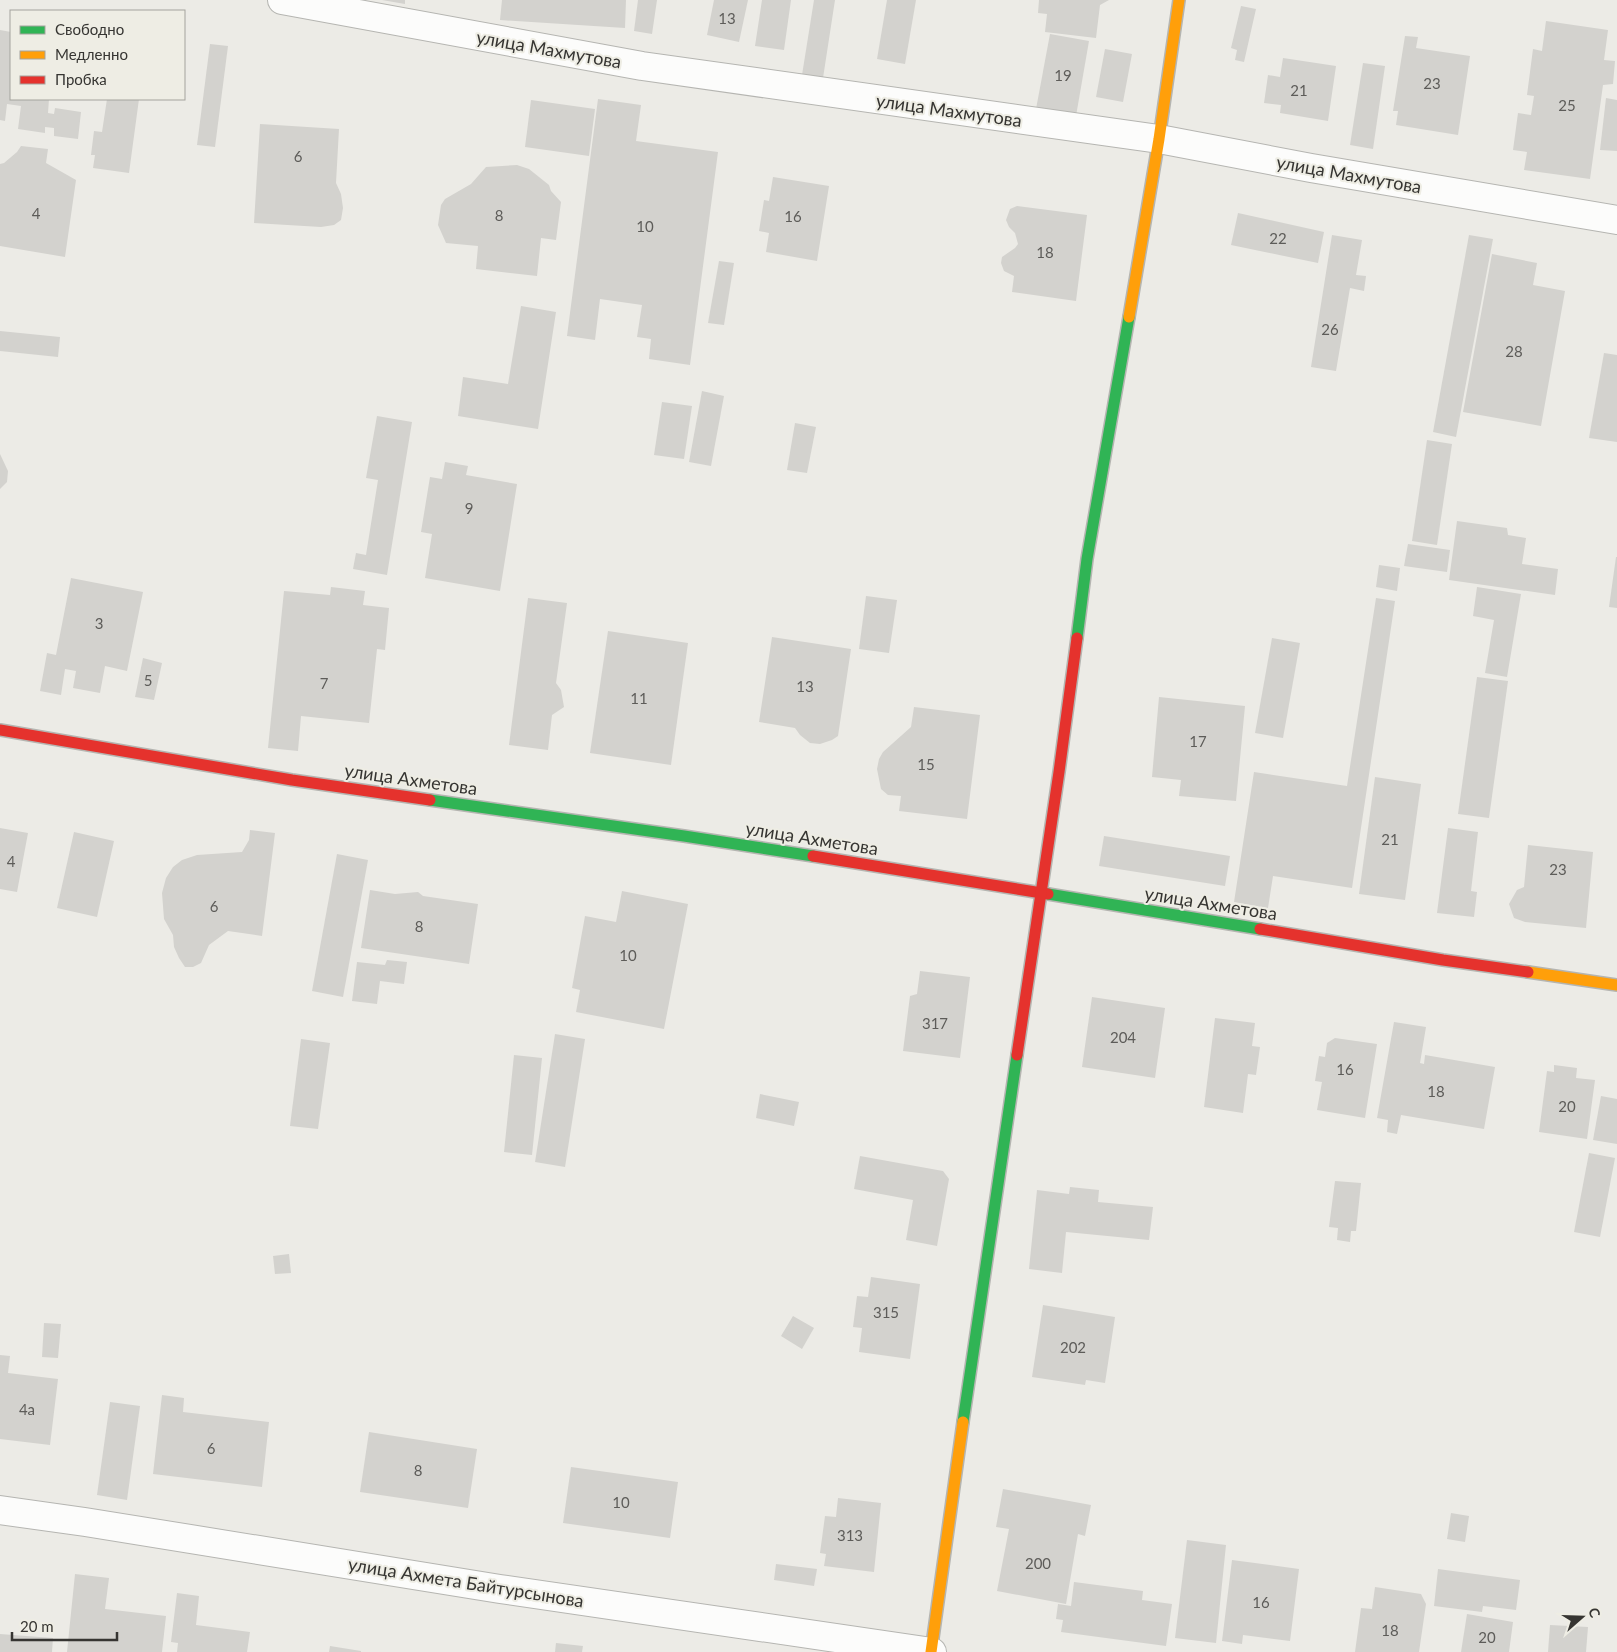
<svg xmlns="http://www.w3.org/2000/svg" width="1617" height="1652" font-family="Lato,sans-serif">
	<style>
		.building { fill: #d3d2ce }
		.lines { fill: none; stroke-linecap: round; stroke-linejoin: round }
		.street-casing { stroke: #b5b5b1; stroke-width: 30 }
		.fast-casing { stroke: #b5b5b1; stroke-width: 14 }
		.slow-casing { stroke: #b5b5b1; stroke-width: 14 }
		.jam-casing { stroke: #b5b5b1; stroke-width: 14 }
		.street { stroke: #fcfcfb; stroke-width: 28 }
		.fast { stroke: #30b455; stroke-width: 11 }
		.slow { stroke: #ff9f0a; stroke-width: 11 }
		.jam { stroke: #e5322d; stroke-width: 11 }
		.labels { text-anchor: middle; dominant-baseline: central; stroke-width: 4; stroke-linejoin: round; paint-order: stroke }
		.number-label { font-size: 15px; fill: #5d5c59 }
		.street-label { font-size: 18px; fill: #363532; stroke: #eeede4 }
	</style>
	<rect width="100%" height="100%" fill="#ecebe6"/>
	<g class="building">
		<polygon points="382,0 405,0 405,4"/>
		<polygon points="502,0 626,0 625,28 500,20"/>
		<polygon points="638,0 657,0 652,34 634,31"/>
		<polygon points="714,0 748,0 739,42 707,35"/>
		<polygon points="762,0 791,0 784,50 755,46"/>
		<polygon points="814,0 835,0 823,78 802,75"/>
		<polygon points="887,0 916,0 905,64 877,59"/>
		<polygon points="1039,0 1109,0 1100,5 1096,38 1045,32 1047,14 1038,13"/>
		<polygon points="1241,6 1256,9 1244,62 1235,60 1237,50 1231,48"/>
		<polygon points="1546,21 1608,30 1604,60 1615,61 1613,84 1603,85 1590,179 1524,170 1527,152 1513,150 1518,113 1531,115 1534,96 1527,95 1533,49 1542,51"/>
		<polygon points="0,30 11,32 11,99 49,99 48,113 54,114 55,108 81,112 78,139 54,136 54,128 45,127 45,133 18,129 21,106 7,104 5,121 0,120"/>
		<polygon points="1050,34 1089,41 1076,116 1036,109"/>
		<polygon points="1405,36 1418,37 1416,48 1470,56 1458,135 1396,125 1398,111 1393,111"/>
		<polygon points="210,44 228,46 215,147 197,145"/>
		<polygon points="1105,49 1132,54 1123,102 1096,97"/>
		<polygon points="1283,58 1336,66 1328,121 1280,113 1281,105 1264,103 1268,75 1280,77"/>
		<polygon points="1363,63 1385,66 1373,149 1350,145"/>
		<polygon points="1606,98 1617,100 1617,151 1600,150"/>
		<polygon points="107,99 139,99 129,173 93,168 95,155 91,155 94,131 102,132"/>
		<polygon points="598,99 641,105 636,141 718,152 690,365 649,359 651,339 637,337 642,305 600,299 595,340 567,336"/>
		<polygon points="531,100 595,109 589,156 525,147"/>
		<polygon points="260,124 339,129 336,183 341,194 343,208 341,220 334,225 321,227 254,223"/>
		<polygon points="21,146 48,149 46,163 76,180 65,257 0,246 0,164 4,163 17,152"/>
		<polygon points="517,165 529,169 549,185 551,191 561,202 556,240 541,238 537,276 476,269 478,246 446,243 438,225 441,205 445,199 471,184 486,167"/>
		<polygon points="773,177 829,186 817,261 766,252 769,233 759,231 764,200 769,201"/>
		<polygon points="1017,206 1087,215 1076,301 1012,292 1014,276 1004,271 1001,263 1002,257 1015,248 1018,244 1015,233 1009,227 1006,220 1010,209"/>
		<polygon points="1238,213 1324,232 1318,263 1231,245"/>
		<polygon points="1332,235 1362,240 1356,275 1366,276 1364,291 1350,288 1336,371 1311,367"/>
		<polygon points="1469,235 1493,239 1456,437 1433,432"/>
		<polygon points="1492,254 1537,263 1533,285 1565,291 1541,426 1463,412"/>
		<polygon points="719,261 734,263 724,325 708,323"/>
		<polygon points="521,306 556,312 538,429 458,416 463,377 508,384"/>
		<polygon points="0,331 60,337 58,357 0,351"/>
		<polygon points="1604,353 1617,355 1617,442 1589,438"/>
		<polygon points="702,391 724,396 711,466 689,462"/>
		<polygon points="662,402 692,406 684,459 654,455"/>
		<polygon points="377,416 412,422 387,575 353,569 356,553 366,555 378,480 366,478"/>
		<polygon points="795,423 816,427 807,473 787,470"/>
		<polygon points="1427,440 1452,444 1437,545 1412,541"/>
		<polygon points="0,454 8,471 7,482 0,489"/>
		<polygon points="445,462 468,466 466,475 517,484 500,591 425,578 432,534 421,532 430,477 442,479"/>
		<polygon points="1457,521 1507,528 1508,535 1526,538 1522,564 1558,569 1555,595 1449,580"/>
		<polygon points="1408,544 1450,550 1447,572 1404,566"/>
		<polygon points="1616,557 1617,557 1617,608 1609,607"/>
		<polygon points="1379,565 1400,568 1397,591 1376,587"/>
		<polygon points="71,578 143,592 127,671 105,666 100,693 73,688 76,671 65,669 61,695 40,691 47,653 56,655"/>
		<polygon points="331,587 365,591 363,605 389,608 385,650 377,649 369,723 301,716 298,751 268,748 284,591 330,595"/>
		<polygon points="1477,587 1521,594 1507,677 1485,673 1494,620 1473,616"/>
		<polygon points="866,596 897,600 889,653 859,649"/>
		<polygon points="528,598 567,603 556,683 561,690 564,707 552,715 548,750 509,745"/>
		<polygon points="1376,598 1395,601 1352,888 1273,876 1268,908 1234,902 1254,772 1347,786"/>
		<polygon points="608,631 688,643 671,765 590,753"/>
		<polygon points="772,637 851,649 838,736 832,740 820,744 810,743 800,735 795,728 759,722"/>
		<polygon points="1272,638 1300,643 1283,738 1255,733"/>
		<polygon points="143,658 162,663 154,700 135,697"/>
		<polygon points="1477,677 1508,681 1489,818 1458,814"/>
		<polygon points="1159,697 1245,706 1236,801 1179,796 1181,780 1152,777"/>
		<polygon points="914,707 980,715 967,819 899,811 901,796 888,795 881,789 877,769 879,759 883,752 911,727"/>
		<polygon points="1375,777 1421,784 1405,900 1359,894"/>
		<polygon points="0,828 28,833 17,892 0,889"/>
		<polygon points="1448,828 1478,832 1471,891 1477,892 1474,917 1437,913"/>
		<polygon points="250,830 275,833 262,936 228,931 209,945 201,963 193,967 185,967 179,958 174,947 173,935 164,919 162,893 166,878 173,867 182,860 197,855 242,852 249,840"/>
		<polygon points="74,832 114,841 97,917 57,908"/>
		<polygon points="1104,836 1230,856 1225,886 1099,866"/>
		<polygon points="1528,845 1593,852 1586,928 1525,922 1514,918 1509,904 1517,890 1524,887"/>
		<polygon points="337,854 368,860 343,997 312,991"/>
		<polygon points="370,890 395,894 418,892 423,896 478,904 469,964 361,948"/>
		<polygon points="622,891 688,904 664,1029 576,1012 580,990 572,988 585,916 616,922"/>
		<polygon points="387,960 407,962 404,984 380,981 377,1004 352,1001 357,962 385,965"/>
		<polygon points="920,971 970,977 960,1058 903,1051 910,996 917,994"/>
		<polygon points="1092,997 1165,1008 1155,1078 1082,1067"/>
		<polygon points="1215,1018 1255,1023 1252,1046 1260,1047 1256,1075 1248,1074 1243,1113 1204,1107"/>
		<polygon points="1394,1022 1426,1027 1420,1063 1424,1064 1425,1055 1495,1067 1484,1129 1401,1115 1397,1134 1387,1132 1388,1120 1377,1118"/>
		<polygon points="555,1034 585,1039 565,1167 535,1162"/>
		<polygon points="1335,1038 1377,1044 1365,1118 1317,1110 1322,1082 1315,1081 1319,1056 1325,1057 1327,1043"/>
		<polygon points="301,1039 330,1043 318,1129 290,1126"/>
		<polygon points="514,1055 542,1058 532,1155 504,1152"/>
		<polygon points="1554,1065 1577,1068 1576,1078 1595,1080 1587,1139 1539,1132 1547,1071 1554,1072"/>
		<polygon points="760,1094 799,1102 794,1126 756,1118"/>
		<polygon points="1601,1096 1617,1099 1617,1144 1593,1140"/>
		<polygon points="1589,1153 1615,1158 1600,1237 1574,1232"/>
		<polygon points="860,1156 943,1171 949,1179 937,1246 906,1240 913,1200 854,1189"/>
		<polygon points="1335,1181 1361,1183 1356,1231 1351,1231 1350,1242 1337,1240 1338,1228 1329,1227"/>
		<polygon points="1070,1187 1099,1190 1098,1202 1153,1207 1149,1240 1066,1232 1062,1273 1029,1269 1037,1190 1069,1194"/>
		<polygon points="289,1254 291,1273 275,1274 273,1256"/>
		<polygon points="871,1277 920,1284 910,1359 859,1352 862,1328 853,1327 857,1296 868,1297"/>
		<polygon points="1043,1305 1115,1317 1105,1383 1086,1380 1085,1385 1032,1377"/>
		<polygon points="793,1316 814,1328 802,1349 781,1336"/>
		<polygon points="44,1323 61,1324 58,1358 42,1357"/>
		<polygon points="0,1355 10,1356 8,1373 58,1379 50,1445 0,1439"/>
		<polygon points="162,1395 184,1398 183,1412 269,1422 262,1487 153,1474"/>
		<polygon points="110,1402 140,1406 127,1500 97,1495"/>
		<polygon points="369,1432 477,1449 468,1508 360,1492"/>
		<polygon points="571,1467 678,1482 670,1538 563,1523"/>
		<polygon points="1003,1489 1091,1505 1085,1536 1078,1534 1066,1604 997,1591 1009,1529 996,1527"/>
		<polygon points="838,1498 881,1503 874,1572 824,1566 826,1554 820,1553 825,1516 836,1517"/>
		<polygon points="1451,1513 1469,1516 1465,1542 1447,1539"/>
		<polygon points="1187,1540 1226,1545 1216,1643 1175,1638"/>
		<polygon points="1232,1560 1299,1569 1290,1641 1243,1635 1242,1644 1222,1641"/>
		<polygon points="776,1564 817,1569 814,1586 774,1580"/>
		<polygon points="1438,1569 1520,1580 1516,1610 1483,1606 1482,1612 1434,1606"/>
		<polygon points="75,1574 109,1578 105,1609 166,1616 162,1652 67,1652"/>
		<polygon points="1074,1582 1143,1591 1142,1600 1172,1604 1166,1646 1061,1632 1063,1620 1056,1619 1058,1604 1071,1606"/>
		<polygon points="1375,1587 1421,1594 1426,1604 1419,1652 1355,1652 1361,1608 1372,1609"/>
		<polygon points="177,1593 199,1596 196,1625 250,1632 247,1652 177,1652 178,1643 171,1642"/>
		<polygon points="1467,1614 1513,1622 1509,1652 1461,1652"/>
		<polygon points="1550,1625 1588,1627 1586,1652 1548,1652"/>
		<polygon points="0,1634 53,1638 52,1652 0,1652"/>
		<polygon points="556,1643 583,1646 582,1652 555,1652"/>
		<polygon points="330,1646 361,1651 361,1652 329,1652"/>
	</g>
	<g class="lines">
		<g class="street-casing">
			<g id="street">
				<polyline points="282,0 642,66 1159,139 1311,168 1617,220"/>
				<polyline points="0,1510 85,1522 500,1589 932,1652"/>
			</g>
		</g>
		<g class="fast-casing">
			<g id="fast">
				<polyline points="1077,638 1087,559 1129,317"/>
				<polyline points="430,800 684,836 813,856"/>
				<polyline points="1048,894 1260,929"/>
				<polyline points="963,1422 1017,1055"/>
			</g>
		</g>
		<g class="slow-casing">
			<g id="slow">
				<polyline points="1129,317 1159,139 1179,0"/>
				<polyline points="1528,972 1617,985"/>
				<polyline points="931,1652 963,1422"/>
			</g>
		</g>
		<g class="jam-casing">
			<g id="jam">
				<polyline points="0,730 292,780 430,800"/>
				<polyline points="813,856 1048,894"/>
				<polyline points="1260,929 1443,960 1528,972"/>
				<polyline points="1017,1055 1059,772 1077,638"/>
			</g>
		</g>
		<use href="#street" class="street"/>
		<use href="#fast" class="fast"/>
		<use href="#slow" class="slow"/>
		<use href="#jam" class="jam"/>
	</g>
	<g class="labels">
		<g class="number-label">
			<text x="727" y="18">13</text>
			<text x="1063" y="75">19</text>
			<text x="1432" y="83">23</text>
			<text x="1299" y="90">21</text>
			<text x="1567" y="105">25</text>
			<text x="298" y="156">6</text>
			<text x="36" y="213">4</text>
			<text x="499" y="215">8</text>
			<text x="793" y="216">16</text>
			<text x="645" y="226">10</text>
			<text x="1278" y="238">22</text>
			<text x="1045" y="252">18</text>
			<text x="1330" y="329">26</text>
			<text x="1514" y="351">28</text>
			<text x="469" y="508">9</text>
			<text x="99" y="623">3</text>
			<text x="148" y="680">5</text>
			<text x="324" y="683">7</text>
			<text x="805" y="686">13</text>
			<text x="639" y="698">11</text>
			<text x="1198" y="741">17</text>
			<text x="926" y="764">15</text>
			<text x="1390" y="839">21</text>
			<text x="11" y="861">4</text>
			<text x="1558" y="869">23</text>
			<text x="214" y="906">6</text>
			<text x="419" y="926">8</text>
			<text x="628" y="955">10</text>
			<text x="935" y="1023">317</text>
			<text x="1123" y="1037">204</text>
			<text x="1345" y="1069">16</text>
			<text x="1436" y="1091">18</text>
			<text x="1567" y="1106">20</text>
			<text x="886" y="1312">315</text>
			<text x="1073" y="1347">202</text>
			<text x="27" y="1409">4а</text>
			<text x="211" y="1448">6</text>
			<text x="418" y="1470">8</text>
			<text x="621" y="1502">10</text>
			<text x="850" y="1535">313</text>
			<text x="1038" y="1563">200</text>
			<text x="1261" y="1602">16</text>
			<text x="1390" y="1630">18</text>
			<text x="1487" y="1637">20</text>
		</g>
		<g class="street-label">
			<text transform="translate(549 49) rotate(10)">улица Махмутова</text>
			<text transform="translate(949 110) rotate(8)">улица Махмутова</text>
			<text transform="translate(1349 174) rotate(10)">улица Махмутова</text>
			<text transform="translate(411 779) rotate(8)">улица Ахметова</text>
			<text transform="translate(812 838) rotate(9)">улица Ахметова</text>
			<text transform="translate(1211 903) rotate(9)">улица Ахметова</text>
			<text transform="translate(466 1582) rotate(9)">улица Ахмета Байтурсынова</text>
		</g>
	</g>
	<rect x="10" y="10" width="175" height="90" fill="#eeede4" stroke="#a4a39d"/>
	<rect x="20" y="26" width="25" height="8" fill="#30b455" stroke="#a4a39d"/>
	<text x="55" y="35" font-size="15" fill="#363532">Свободно</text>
	<rect x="20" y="51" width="25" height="8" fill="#ff9f0a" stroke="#a4a39d"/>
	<text x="55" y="60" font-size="15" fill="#363532">Медленно</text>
	<rect x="20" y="76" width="25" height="8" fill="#e5322d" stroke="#a4a39d"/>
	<text x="55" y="85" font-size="15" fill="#363532">Пробка</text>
	<g transform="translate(1582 1617) rotate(70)" stroke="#eeede4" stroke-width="4" paint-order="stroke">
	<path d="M0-4L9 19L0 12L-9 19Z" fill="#363532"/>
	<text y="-8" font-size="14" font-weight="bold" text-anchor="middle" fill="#363532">С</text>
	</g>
	<path d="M12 1632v8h105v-8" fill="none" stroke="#363532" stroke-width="2.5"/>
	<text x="20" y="1632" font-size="15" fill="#363532" stroke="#eeede4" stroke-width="4" paint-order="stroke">20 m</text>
</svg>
